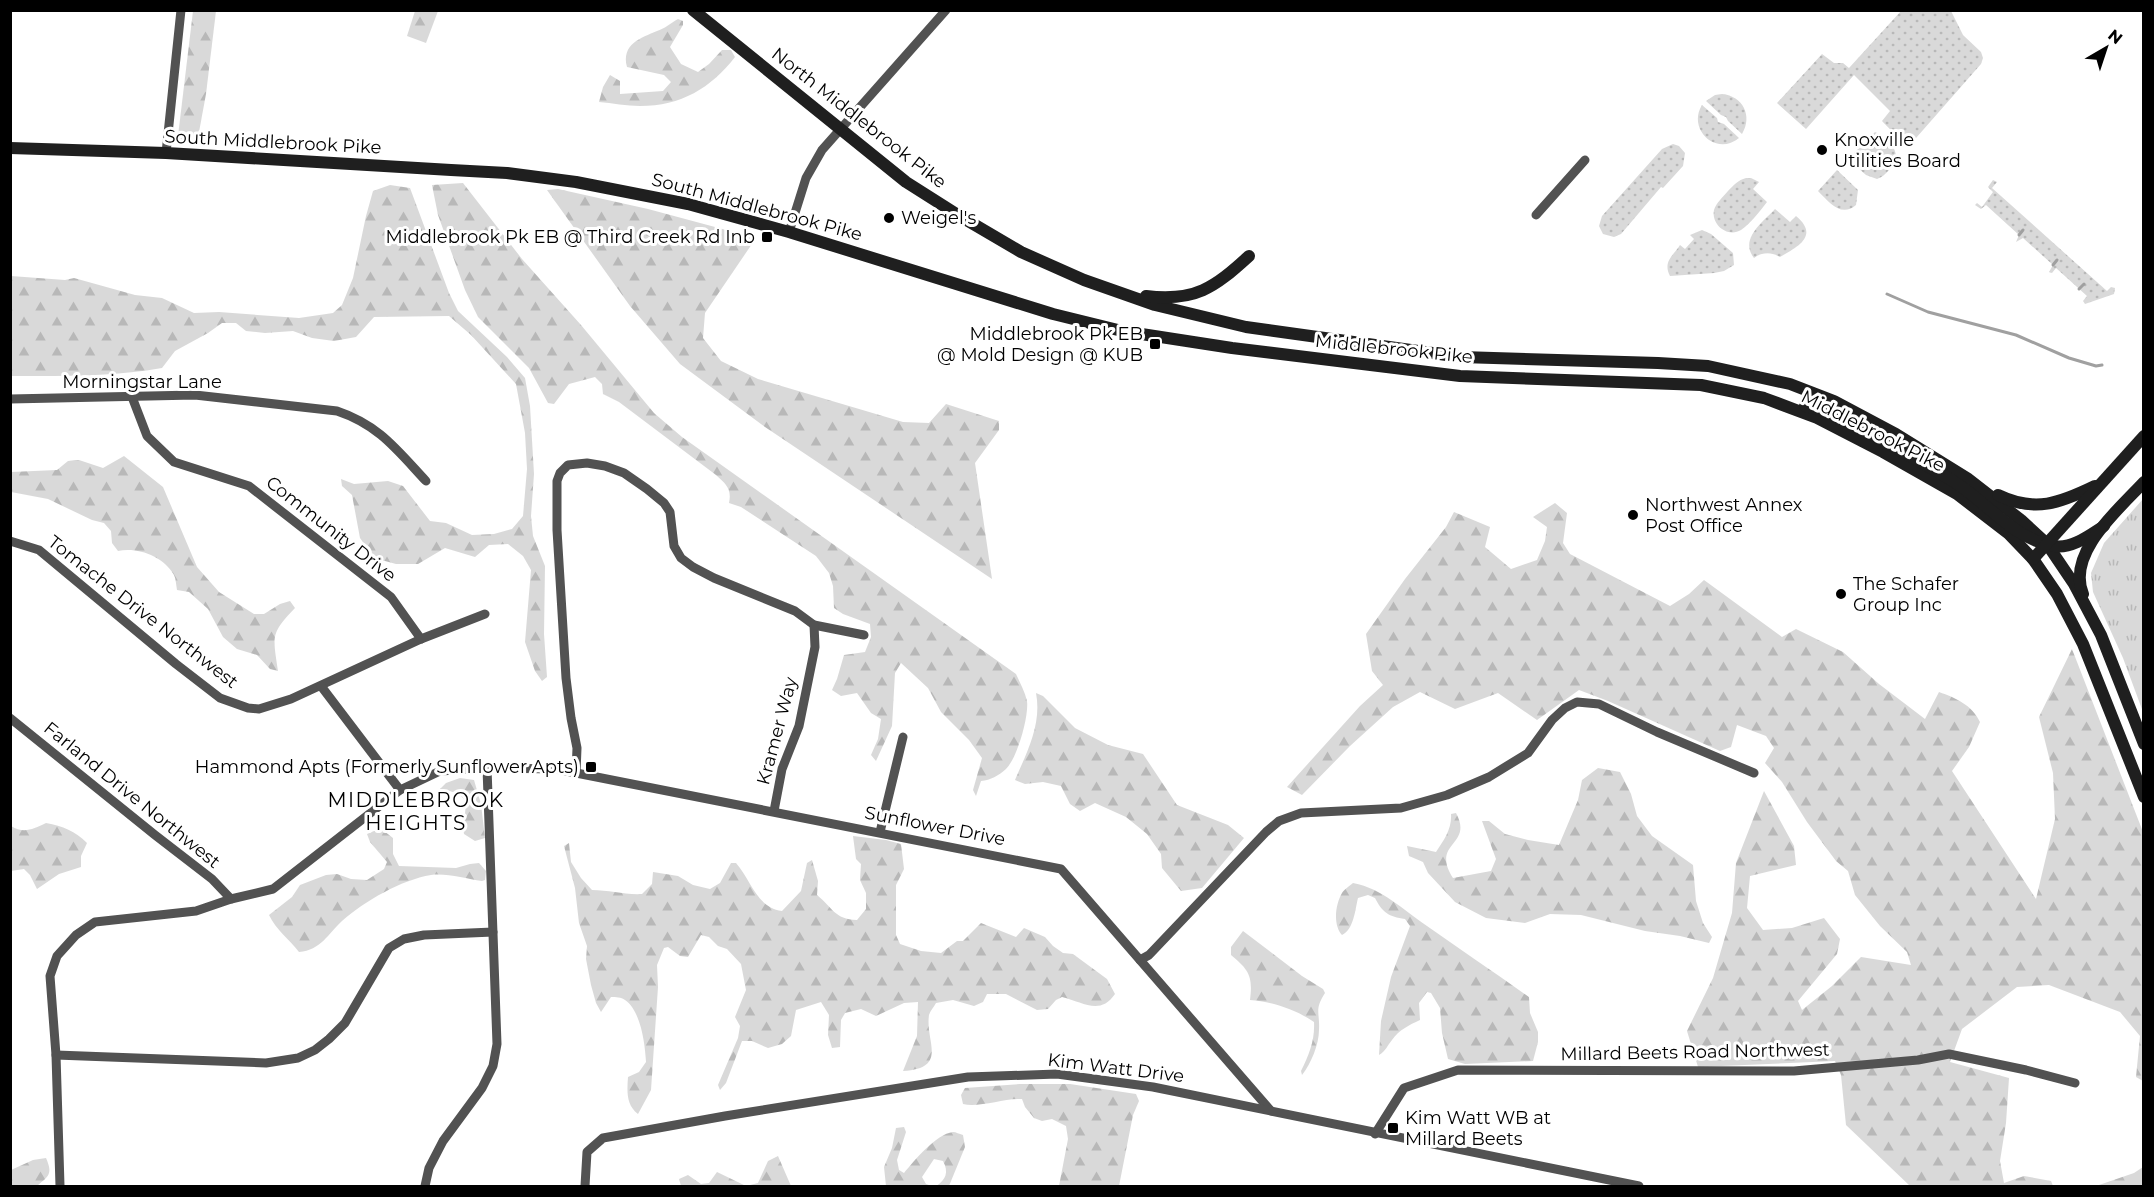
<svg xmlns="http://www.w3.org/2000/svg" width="2154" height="1197" font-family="Montserrat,sans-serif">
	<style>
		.grass { fill: url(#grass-dots) }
		.forest { fill: url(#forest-firs) }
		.park { fill: url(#park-tufts) }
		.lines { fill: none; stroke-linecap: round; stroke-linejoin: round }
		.stream { stroke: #a0a0a0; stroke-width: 3 }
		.street { stroke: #525252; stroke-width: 9 }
		.secondary { stroke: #1f1f1f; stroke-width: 12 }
		.poi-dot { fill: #000; stroke: #fff; stroke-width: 2 }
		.labels { text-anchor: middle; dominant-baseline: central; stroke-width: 6; stroke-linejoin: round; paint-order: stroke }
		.street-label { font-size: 18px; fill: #000; stroke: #fff }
		.poi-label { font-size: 18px; fill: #000; stroke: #fff; text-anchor: start }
		.neighbourhood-label { font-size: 20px; letter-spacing: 1.5px; fill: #000; stroke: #fff }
	</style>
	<defs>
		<pattern id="grass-dots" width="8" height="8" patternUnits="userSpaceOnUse" patternTransform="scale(1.5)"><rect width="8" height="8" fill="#d9d9d9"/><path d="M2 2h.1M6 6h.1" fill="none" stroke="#b8b8b8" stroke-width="1.8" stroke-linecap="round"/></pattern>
		<pattern id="forest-firs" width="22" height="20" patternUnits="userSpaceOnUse" patternTransform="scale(1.5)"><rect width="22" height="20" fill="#d9d9d9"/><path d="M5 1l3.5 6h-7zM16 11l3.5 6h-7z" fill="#b8b8b8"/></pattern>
		<pattern id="park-tufts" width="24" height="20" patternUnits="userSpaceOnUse" patternTransform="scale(1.5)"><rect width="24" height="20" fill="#d9d9d9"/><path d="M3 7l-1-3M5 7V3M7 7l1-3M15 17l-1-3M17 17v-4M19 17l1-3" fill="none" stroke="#b8b8b8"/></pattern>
	</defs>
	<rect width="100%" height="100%" fill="#fff"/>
	<g class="grass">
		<path d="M1901,11H1951L1963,35L1981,52L1983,58L1981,64L1916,138C1901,144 1892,131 1882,121L1890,111L1854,75L1806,129L1777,103L1822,54L1834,63H1843L1849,68Z"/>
		<path d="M1722,94C1743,96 1753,116 1742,134L1728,121L1726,117L1721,115L1706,101L1715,95Z"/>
		<path d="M1702,105L1717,118L1718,122L1724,124L1739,138C1716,157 1687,129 1702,105Z"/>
		<path d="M1875,132C1885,136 1894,144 1896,155C1894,165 1886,176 1877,179L1866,175L1848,159Z"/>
		<polygon points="1673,144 1679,146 1685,153 1683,166 1663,188 1661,187 1621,234 1614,237 1603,234 1599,226 1602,216 1662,149"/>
		<path d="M1837,170L1858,190L1856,205C1841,218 1829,202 1818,191Z"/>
		<path d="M1746,178H1751L1759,182L1753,189L1767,202C1760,211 1751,223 1741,230C1728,238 1711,225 1714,210C1716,203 1723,197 1728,191C1734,185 1738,180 1746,178Z"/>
		<polygon points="1993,180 1997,182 1992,188 2107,291 2111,287 2115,288 2114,294 2085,304 2083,301 2087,296 2056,268 2052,273 2049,272 2053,265 2023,238 2016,242 2019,235 1986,205 1981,209 1975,205 1977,203 1982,207 1993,192 1988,187"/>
		<path d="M1775,209L1790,222L1796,216C1820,236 1797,247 1780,257C1772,252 1761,252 1754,258C1739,239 1763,222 1775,209Z"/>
		<path d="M1702,230L1711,234L1733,253L1734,265L1724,271L1714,273L1670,276C1662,261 1675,254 1680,245L1685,249L1694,239L1690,235Z"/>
	</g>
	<g class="forest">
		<polygon points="193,11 216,11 206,94 197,143 185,144 178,136"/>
		<polygon points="415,11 438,11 426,43 407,36"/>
		<path d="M678,19L683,21V25L670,47L681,64L698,72L709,64L722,50H731L735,57C711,88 681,106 640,106C627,106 612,103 599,102L603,87L610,75L620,81V94L663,91L671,82L664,75L627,67C621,44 641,38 657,31C664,29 671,23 678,19Z"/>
		<path d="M463,183L522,259L581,325L654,413L682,437L1016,674C1020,683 1025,692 1027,701C1029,717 1017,758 1006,769C998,776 991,780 981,781L976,796L973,790L982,758L969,740L941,712L928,688L901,663L895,673L892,726L876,761L871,755L878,739L881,719L871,713L857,693L841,696L832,690L837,679L844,655L865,652L871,637L870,624L843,614L834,608L833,586L829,573L816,556L741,507L729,503C732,489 726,484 716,475L619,402L603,394L602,384L595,377L569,384L554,404L548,403L529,368L478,317L465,290L438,215L432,185Z"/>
		<path d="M390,185L410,188L449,293L458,311L507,357L525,378L530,406L534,474L531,516L533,536L545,566L544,634L547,677L542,681L535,671L525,642L531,570L523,556L508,544L489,545L475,557L445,548L418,564H396L374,558L360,538L352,495L342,486L341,479L354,484L388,481L403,486L430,521L446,523L472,535L494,534L512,529L523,516L527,469L525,433L516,384L471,335L449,316L374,317L356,337L334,341L312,338L293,331L265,333L246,331L236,323H222L208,333L175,351L162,368C112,377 61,376 11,376V276L65,280L74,278L135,295L162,298L194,313L219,312L299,318L333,313L342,305L353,278L366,216L373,191Z"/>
		<polygon points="558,189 648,209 756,238 705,313 703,338 721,361 758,379 903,422 929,423 946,404 999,421 999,430 975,463 992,579 765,427 680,364 630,306 547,190"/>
		<path d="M124,456L163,487L197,567L219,592L254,614H264L280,604L290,601L295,608C270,634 273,636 278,671L270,669L257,655L237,649L223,637L208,609L189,592L177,590C176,585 176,579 174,575C163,556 138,547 118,551L112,543L111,531L104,523L92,520L48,499L11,492V472L57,470L68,461L79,460L103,468Z"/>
		<path d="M1555,503L1567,513L1563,543L1570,554L1670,606L1689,594L1704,580L1782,637L1796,629L1843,652L1879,684L1925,719L1939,692C1956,698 1972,705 1980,722L1969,747L1952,771L2036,899L2055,819L2053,773L2039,717L2072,649L2143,832V1081L2136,1077L2140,1036L2120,1012L2049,985L2017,987L1962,1029L1950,1062L2009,1078L2006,1123L2000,1161L2004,1183L2024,1176L2051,1181L2053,1186H1910L1846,1125L1841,1075L1835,1061L1698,1067L1687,1031L1713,978L1732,913L1736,863L1764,791L1794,846L1796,865L1750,876L1747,908L1763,930L1792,928L1824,918L1840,939L1837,954L1798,1001L1802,1010L1832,986L1861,957L1911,965L1907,952L1880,926L1855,895L1848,871L1836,861L1807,822L1782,782L1765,763L1774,748L1766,736L1737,725L1731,747L1720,751L1608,701L1579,690L1537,720L1498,693L1455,709L1420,692L1393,707L1350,746L1302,795L1287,787L1360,706L1383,685L1372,671L1366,634L1405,579L1446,527L1454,512L1490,527L1485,547L1511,569L1537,560L1545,541L1547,527L1533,517Z"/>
		<path d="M1036,693L1043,696L1075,728L1108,745L1143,754L1177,805L1228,825L1244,838L1202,888L1181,891L1162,868L1161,854L1147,834L1126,817L1095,803L1080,811L1070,804L1061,786L1043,782L1025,784L1015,780C1027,752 1042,724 1036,693Z"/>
		<path d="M1598,768L1620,772L1631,794L1637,816L1652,836L1693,865L1696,901L1703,923L1712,937L1709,943L1680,936L1645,931L1581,915L1550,914L1525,923L1486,918L1455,902L1428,873L1423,862L1409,856L1407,846L1436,852C1444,840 1452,829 1451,814L1456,813C1474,846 1430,842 1453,878L1491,871L1496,859L1482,821H1489L1505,834L1528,840L1559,845L1578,800L1582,780Z"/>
		<path d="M460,778L474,780L481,804L485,838L475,841L464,834C462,807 478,796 440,789L446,783Z"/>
		<path d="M46,823C63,826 75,831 87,843L81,856V867L59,874L37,889L30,875L24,869L11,871V826C24,834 33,829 46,823Z"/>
		<path d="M374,831H384L393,838V854L399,866L456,868L470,864L479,863L486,871L485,880L482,881C466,879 447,873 431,875C401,880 365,901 342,921C328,934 321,950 299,952C289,939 276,930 269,915L292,897L300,885L326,875L337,874L351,879L367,880L384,869L387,862L370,842L367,834Z"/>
		<path d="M853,836L886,840L901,844L904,869L896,885V935L900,944L921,951L941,953L957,941H963L981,923L1016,937L1024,928L1045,937L1053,946L1063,953L1073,954L1107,979L1115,994C1100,1016 1083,1002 1062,997L1056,1000L1048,1009L1037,1010L1006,994H987L983,1002L974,1006L953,1000L936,1003C934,1007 930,1011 929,1015C925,1042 949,1068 903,1071L917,1036L918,1002L904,1003L876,1016L861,1009L845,1013L841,1020L840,1047L832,1048L828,1035L829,1015L821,1002L796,1010L791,1036L782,1044L768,1048L752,1041H742L726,1083L720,1090L718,1085L738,1038L740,1026L735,1017L746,990L741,964L727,949L718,946L709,937L701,935L688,957L680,956L668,947L664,948L657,965L658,987L651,1090L638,1114C626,1105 627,1091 628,1077L639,1072L646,1062C645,1044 641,1011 625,1000C621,997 616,997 611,997L601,1012L596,1003L591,985L586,959L587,946L579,923L575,888L564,846L569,843L571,862L581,878L592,890C609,890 625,895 642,894L652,884L653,872L678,876L693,885L710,889L720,883L731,863H736C751,880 757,908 782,911L801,891L807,863L812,860L818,881L817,895C833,908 834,919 857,920L866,909V893L860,880L861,864L856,859Z"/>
		<path d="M1353,883C1383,889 1402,909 1427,926C1461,950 1495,973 1529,997L1530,1013L1538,1032V1042L1533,1061L1465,1064L1448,1059L1442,1033L1440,1008L1431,993L1427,992L1419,1003L1420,1020C1409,1025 1399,1030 1392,1040C1387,1046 1386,1051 1379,1055L1381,1021L1391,977L1410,926L1405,919C1389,917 1382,912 1375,898L1368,895L1358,898C1355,910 1354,929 1342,935C1333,925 1335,905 1342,893C1344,890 1349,886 1353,883Z"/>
		<path d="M1243,931L1302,976L1323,989L1325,993C1314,1010 1320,1012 1319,1030C1319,1044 1311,1064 1302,1075L1301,1071C1309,1055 1315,1040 1314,1022C1297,1010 1271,1001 1250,1000C1253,976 1249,970 1231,955V947Z"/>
		<path d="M1020,1084H1070L1136,1094L1139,1101L1133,1115L1119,1186H1059L1068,1139L1066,1126L1052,1119L1042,1121L1034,1118L1025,1107L1022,1099C1004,1098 979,1108 963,1104L961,1095L965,1088Z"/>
		<path d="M904,1127L906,1132L897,1160L899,1170L904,1173C914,1161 936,1134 953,1132C956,1132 959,1134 963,1135L965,1147L949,1186H936C946,1180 949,1172 943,1161L934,1159L922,1177L926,1184L932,1186H886L884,1167L892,1148L896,1128Z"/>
		<polygon points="778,1156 791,1186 681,1186 679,1179 688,1175 701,1184 709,1183 717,1172 746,1186 758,1183 768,1161"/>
		<path d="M46,1158C53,1174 49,1176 37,1186H11V1170L33,1160Z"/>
		<polygon points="2143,1167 2143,1186 2096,1186 2134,1173"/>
	</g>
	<polygon class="park" points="2143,499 2143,712 2123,658 2093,592 2091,573 2104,543"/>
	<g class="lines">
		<g class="stream">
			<polyline points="2019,235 2023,230"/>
			<polyline points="2053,265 2057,260"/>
			<polyline points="2079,289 2084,284"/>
			<polyline points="1887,294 1928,312 2016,335 2069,358 2096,366 2102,365"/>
		</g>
		<g class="street">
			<polyline points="166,153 181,10"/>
			<polyline points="1536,215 1585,160"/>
			<polyline points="789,232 806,178 822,150 946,10"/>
			<polyline points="132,397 147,436 174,462 249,486 391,597 421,639"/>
			<path d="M10,399L195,395L337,411C379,425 397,450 426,481"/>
			<polyline points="10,541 39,550 176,664 220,698 248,708 259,709 291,699 421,639 485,614"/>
			<polyline points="321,686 400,790"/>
			<polyline points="10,718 155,835 212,879 231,899"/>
			<polyline points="576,773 577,748 571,718 566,678 557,530 557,481 560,473 568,465 587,463 605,466 624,473 647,489 664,503 670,512 674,546 681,558 693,567 714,578 795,611 814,625 864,635"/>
			<polyline points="774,811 782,769 799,726 815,647 814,625"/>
			<polyline points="880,832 903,737"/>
			<polyline points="1140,960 1149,955 1266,832 1279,821 1301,813 1401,808 1447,795 1489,777 1528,753 1552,720 1565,708 1577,702 1599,704 1657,732 1754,773"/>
			<polyline points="56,1055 266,1063 298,1058 315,1050 329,1039 345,1023 389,948 404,939 424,935 493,932"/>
			<polyline points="1375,1134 1404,1088 1458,1070 1794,1071 1918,1060 1949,1054 2026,1070 2075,1083"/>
			<polyline points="60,1186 56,1055 50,976 57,956 76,935 95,922 196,911 231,899 273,889 400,790 440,771 487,768 556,769 1061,869 1271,1111"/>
			<polyline points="425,1186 429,1168 443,1141 482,1088 493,1066 497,1044 487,768"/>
			<polyline points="585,1186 587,1152 603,1138 725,1116 968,1077 1057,1074 1153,1087 1639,1186"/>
		</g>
		<g class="secondary">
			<polyline points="693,10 906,182 958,215 1021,252 1084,280 1155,305 1246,327 1461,357 1658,363 1708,366 1790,384 1834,401 1896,434 1967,478 2021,520 2047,544 2074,584 2101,635 2144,744"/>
			<polyline points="10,148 166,153 451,170 507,173 576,182 688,204 789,232 1053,314 1122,331 1232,348 1460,376 1701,385 1764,398 1817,418 1883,452 1957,494 2009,534 2033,559 2057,594 2083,644 2144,797"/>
			<path d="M1146,296C1195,302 1214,288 1249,256"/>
			<path d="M1805,406C1842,414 1875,436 1908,455C1925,465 1943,474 1959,485C1990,506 2016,540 2054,546C2072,549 2090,535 2104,526"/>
			<path d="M1998,495C2035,513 2060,503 2095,486"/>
			<polyline points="2033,559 2144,436"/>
			<path d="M2083,594C2066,553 2119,509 2144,482"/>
		</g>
	</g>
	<g class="poi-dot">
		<circle cx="1822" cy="150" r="6"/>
		<circle cx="889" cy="218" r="6"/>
		<rect x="761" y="231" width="12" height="12" rx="3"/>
		<rect x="1149" y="338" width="12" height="12" rx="3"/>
		<circle cx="1633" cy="515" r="6"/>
		<circle cx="1841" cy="594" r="6"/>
		<rect x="585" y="761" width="12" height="12" rx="3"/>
		<rect x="1387" y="1122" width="12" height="12" rx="3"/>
	</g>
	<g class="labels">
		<g class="street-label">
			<text transform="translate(859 118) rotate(38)">North Middlebrook Pike</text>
			<text transform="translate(273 142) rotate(3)">South Middlebrook Pike</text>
			<text transform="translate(757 207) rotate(15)">South Middlebrook Pike</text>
			<text transform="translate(1394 349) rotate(6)">Middlebrook Pike</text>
			<text x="142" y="382">Morningstar Lane</text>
			<text transform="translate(1873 431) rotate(27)">Middlebrook Pike</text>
			<text transform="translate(331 529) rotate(38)">Community Drive</text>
			<text transform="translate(143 612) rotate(38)">Tomache Drive Northwest</text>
			<text transform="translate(777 731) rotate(-75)">Kramer Way</text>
			<text transform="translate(132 795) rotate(39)">Farland Drive Northwest</text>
			<text transform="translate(935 826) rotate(11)">Sunflower Drive</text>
			<text transform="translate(1695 1052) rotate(-1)">Millard Beets Road Northwest</text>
			<text transform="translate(1116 1068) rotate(7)">Kim Watt Drive</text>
		</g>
		<g class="poi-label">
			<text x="1834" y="140">Knoxville<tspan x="1834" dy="21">Utilities Board</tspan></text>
			<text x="901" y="218">Weigel's</text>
			<text x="755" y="237" text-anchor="end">Middlebrook Pk EB @ Third Creek Rd Inb</text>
			<text x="1143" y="334" text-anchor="end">Middlebrook Pk EB<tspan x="1143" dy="21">@ Mold Design @ KUB</tspan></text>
			<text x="1645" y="505">Northwest Annex<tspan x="1645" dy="21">Post Office</tspan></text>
			<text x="1853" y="584">The Schafer<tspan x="1853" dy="21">Group Inc</tspan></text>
			<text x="579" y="767" text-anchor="end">Hammond Apts (Formerly Sunflower Apts)</text>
			<text x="1405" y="1118">Kim Watt WB at<tspan x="1405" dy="21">Millard Beets</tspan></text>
		</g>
		<g class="neighbourhood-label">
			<text x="416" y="800">MIDDLEBROOK<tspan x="416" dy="23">HEIGHTS</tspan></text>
		</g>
	</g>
	<rect width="2154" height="1197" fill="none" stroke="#000000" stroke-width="24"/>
	<g transform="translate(2106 48) rotate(39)" stroke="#ffffff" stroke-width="4.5" paint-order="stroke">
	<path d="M0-4.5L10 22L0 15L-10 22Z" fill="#000000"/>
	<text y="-9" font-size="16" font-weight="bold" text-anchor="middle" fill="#000000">N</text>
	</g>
</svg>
